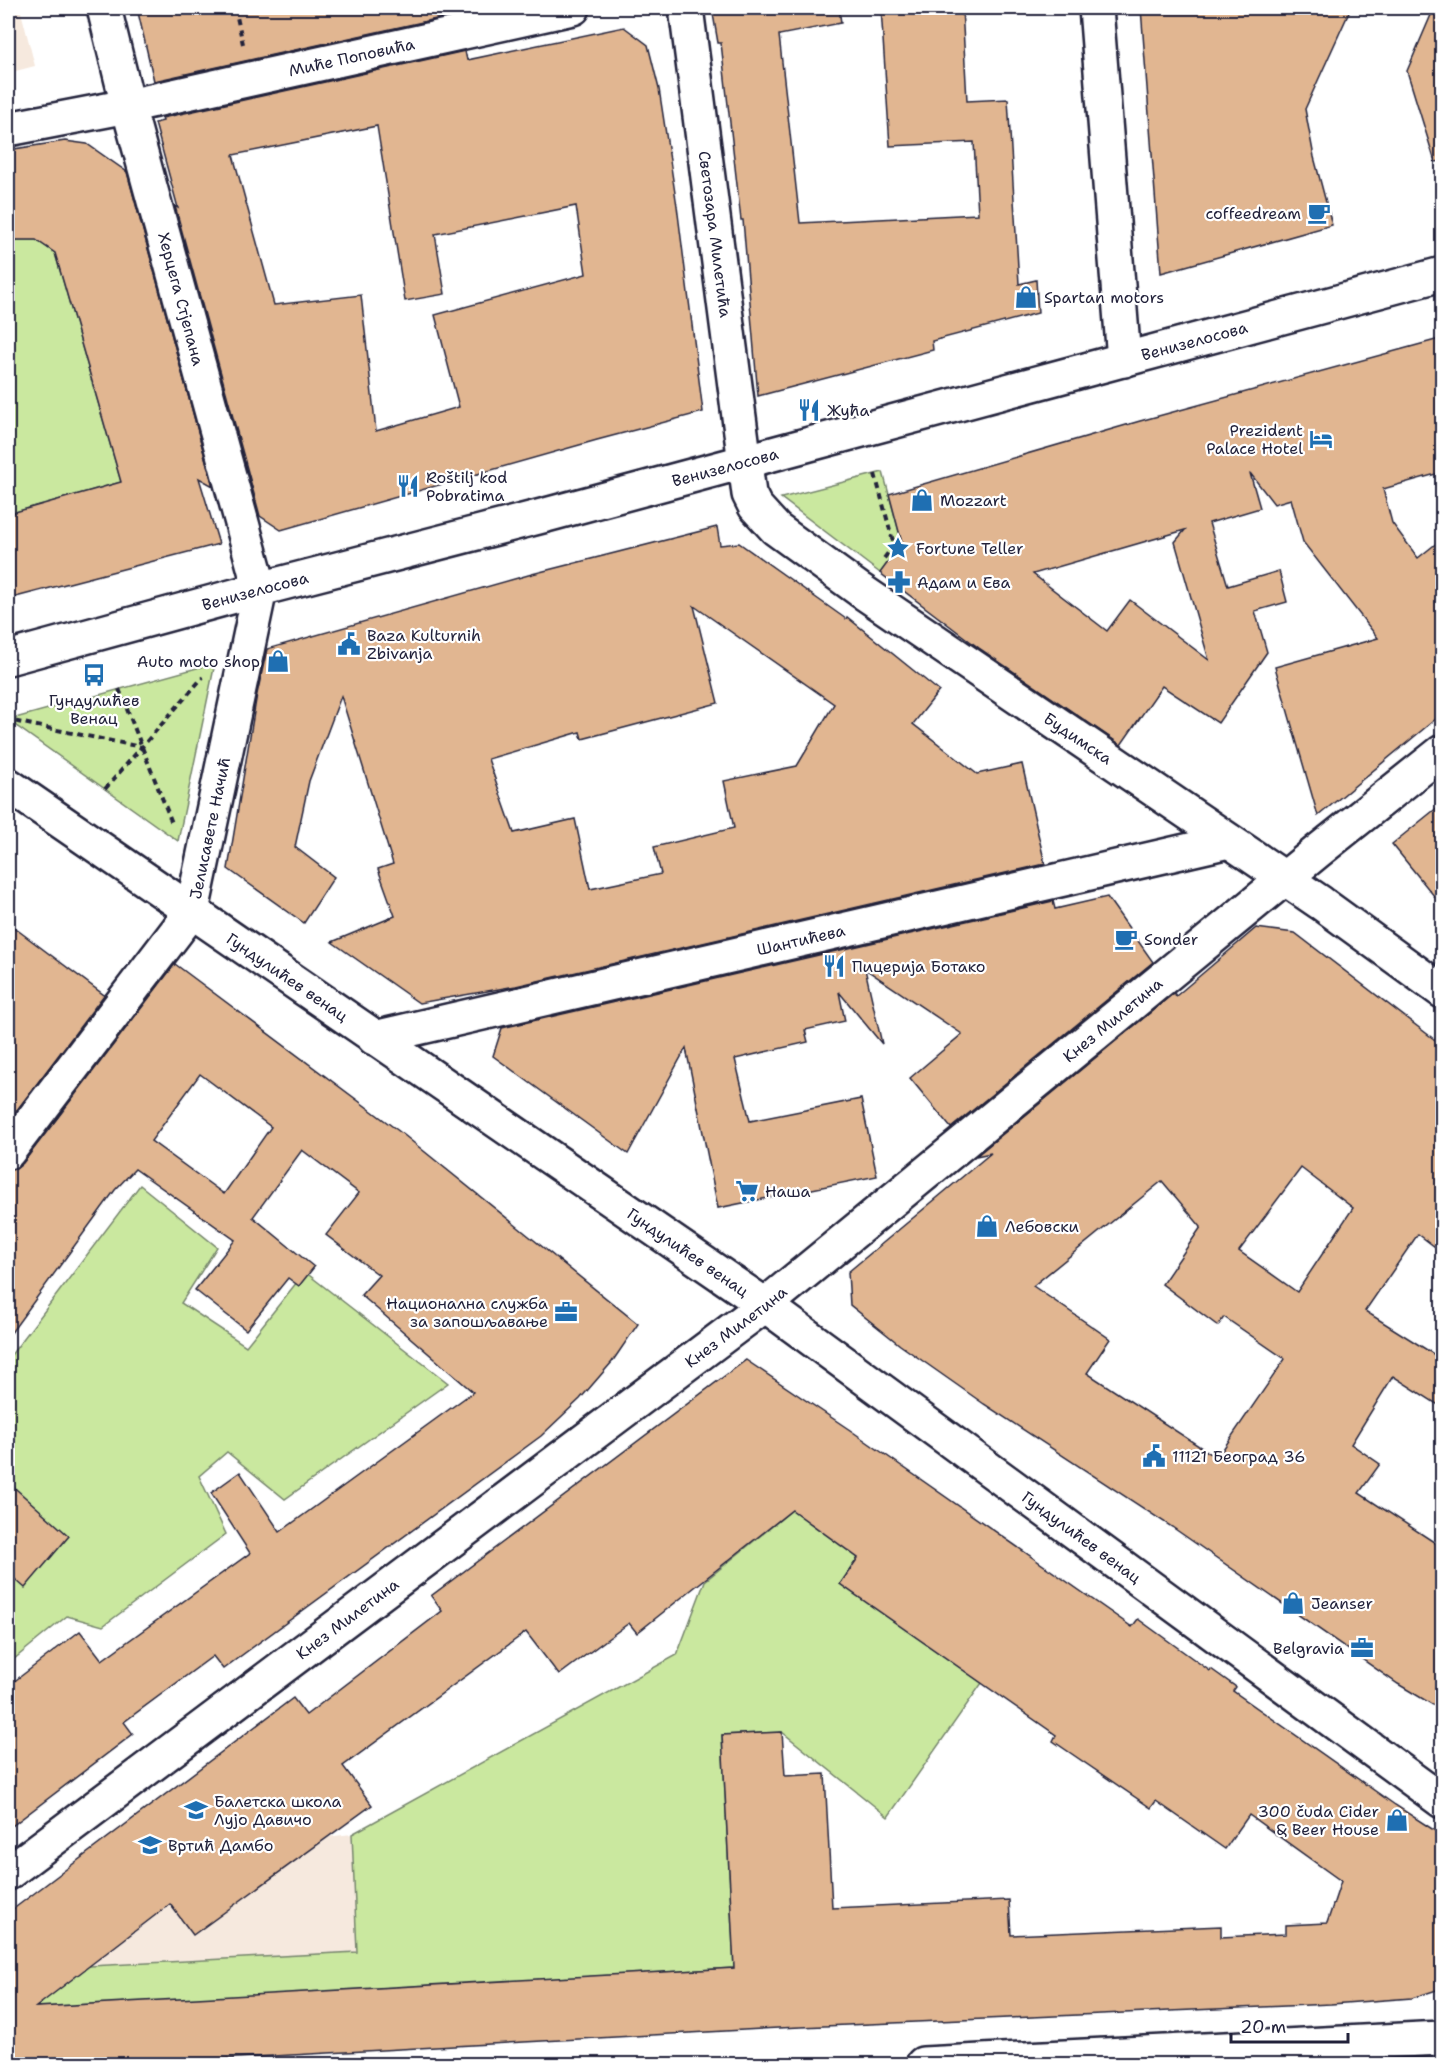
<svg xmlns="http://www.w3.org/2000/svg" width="1450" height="2072" font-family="'Shantell Sans',sans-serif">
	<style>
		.built { fill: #f6e9de }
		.green { fill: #cae89f; stroke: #76856d; stroke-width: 1.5 }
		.building { fill: #e1b691; stroke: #22223b; stroke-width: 1.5; fill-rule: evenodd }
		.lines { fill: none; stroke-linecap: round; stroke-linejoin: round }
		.street-casing { stroke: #22223b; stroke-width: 38 }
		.secondary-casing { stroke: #22223b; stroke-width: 38 }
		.path { stroke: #22223b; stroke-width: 4; stroke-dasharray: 6 4.5; stroke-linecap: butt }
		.street { stroke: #fff; stroke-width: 33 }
		.secondary { stroke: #fff; stroke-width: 33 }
		.labels { text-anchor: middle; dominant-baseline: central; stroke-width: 4.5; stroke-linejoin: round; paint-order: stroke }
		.street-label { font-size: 16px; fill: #22223b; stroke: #fff }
		.poi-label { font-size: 16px; fill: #22223b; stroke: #fff; text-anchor: start }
	</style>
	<rect width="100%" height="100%" fill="#fff"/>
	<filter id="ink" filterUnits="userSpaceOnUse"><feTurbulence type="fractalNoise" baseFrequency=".0167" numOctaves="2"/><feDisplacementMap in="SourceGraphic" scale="12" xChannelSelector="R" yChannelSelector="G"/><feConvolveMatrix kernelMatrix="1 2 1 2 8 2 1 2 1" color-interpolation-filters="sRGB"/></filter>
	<g filter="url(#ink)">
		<g class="built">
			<polygon points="8,8 20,8 35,66 8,73"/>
			<polygon points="352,1834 357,1952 90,1966 170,1904 326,1837"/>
		</g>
		<g class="green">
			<polygon points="19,240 36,240 55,253 121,482 8,514 8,243"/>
			<polygon points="883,472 899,532 914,527 880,573 781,498"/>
			<polygon points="215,663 178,841 8,720"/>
			<polygon points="140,1185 217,1247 181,1303 246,1346 305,1272 448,1383 285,1499 227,1452 199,1476 226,1534 103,1626 67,1616 8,1664 8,1359"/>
			<polygon points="792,1510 858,1558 840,1584 982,1683 888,1817 782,1732 722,1735 734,1968 23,2010 74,1945 90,1966 357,1952 352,1834 677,1655 705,1581"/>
		</g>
		<g class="building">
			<polygon points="137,8 458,8 459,14 154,81"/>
			<polygon points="712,8 839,8 841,23 779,35 800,223 978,214 974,142 890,146 881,8 962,8 967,101 1008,99 1019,284 1036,280 1038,313 932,341 933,350 758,396 743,220 741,220 721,43 718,43"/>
			<polygon points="1141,8 1351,8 1305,109 1314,157 1332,225 1161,273"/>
			<polygon points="1434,8 1443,8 1443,161 1435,162 1407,71"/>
			<path d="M624,27L648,45L659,89L677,206L703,412L597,440L281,530L260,516L175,206L178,208L155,123L163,121L162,118L465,51L467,60ZM377,126L405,301L445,294L435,234L576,206L586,274L435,315L459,407L376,431L361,295L274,305L233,155Z"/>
			<polygon points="65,141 87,144 127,172 213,486 199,478 219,544 8,599 8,514 121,482 55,253 36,240 8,240 8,150"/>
			<path d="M1443,338V472L1383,489L1392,523L1418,558L1443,538V713L1318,816L1275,667L1378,638L1303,542L1291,499L1274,504L1250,473L1260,508L1209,523L1228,586L1279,571L1287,602L1255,611L1267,652L1218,723L1162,686L1121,745L979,648L880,573L902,543L889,494L1140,421ZM1185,530L1175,542L1209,660L1130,600L1107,631L1033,574Z"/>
			<path d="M717,527L720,545L739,543L846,619L847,617L939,691L913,724L977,774L1022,764L1045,864L516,986L419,1003L332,942L395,916L378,869L393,864L341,696L309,781L295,847L334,877L304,923L228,869L257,694L267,649L532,574ZM694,606L834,704L797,766L724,781L734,828L654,847L661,874L590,889L575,819L514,833L488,759L580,732L582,739L718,703Z"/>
			<polygon points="1443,803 1443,907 1392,844"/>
			<polygon points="1107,897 1153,962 951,1128 910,1078 962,1034 865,969 882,1044 839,992 845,1021 805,1030 808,1042 735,1059 750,1121 861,1099 877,1176 718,1208 686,1048 628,1154 493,1056 502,1028 1053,901 1055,909"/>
			<polygon points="8,923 104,995 8,1122"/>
			<path d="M1256,928L1295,933L1443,1046V1253L1418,1234L1365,1311L1443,1360V1408L1393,1376L1351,1444L1380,1464L1359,1493L1443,1548V1711L1398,1684L1172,1527L984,1404L900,1345L850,1305L848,1272L991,1153L976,1156L1174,993L1176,996ZM1301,1168L1353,1208L1297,1292L1239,1251ZM1162,1181L1201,1227L1162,1284L1218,1326L1224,1317L1285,1359L1217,1458L1087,1373L1110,1339L1033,1286Z"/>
			<path d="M175,964L404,1135L638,1324L612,1362L580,1399L541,1436L223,1669L213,1656L124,1722L133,1734L8,1829V1686L80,1631L102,1660L250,1553L211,1493L240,1472L280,1532L473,1392L361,1295L379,1275L326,1235L359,1193L302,1150L253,1217L314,1267L299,1286L288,1278L246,1330L195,1290L235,1240L135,1169L115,1190L8,1337V1170L16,1169L23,1163ZM200,1074L271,1127L224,1194L151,1141Z"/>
			<path d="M746,1360L850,1430L1132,1627L1138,1619L1210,1671L1211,1669L1236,1687L1233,1691L1395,1805L1443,1836V1988L1412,1998L1331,2004L778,2028L129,2064H19V2057H8V1913L293,1698L306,1715L442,1611L431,1596ZM792,1510L858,1558L840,1584L1056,1735L1053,1741L1069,1752L1151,1808L1156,1801L1225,1849L1249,1815L1341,1881L1327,1923L1286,1925V1934L1221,1937V1926L1011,1935L1009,1900L832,1908L825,1774L785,1776L782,1732L722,1735L734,1968L36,2007L170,1904L193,1935L372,1805L343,1766L526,1632L559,1675L629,1623L637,1633Z"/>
			<polygon points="8,1482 69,1536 25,1588 8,1573"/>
		</g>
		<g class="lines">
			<g class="street-casing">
				<g id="street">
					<path id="s1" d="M686,8L749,494L755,506L776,529L860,590L1321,903L1442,991"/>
					<polyline points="1096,8 1124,360"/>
					<path id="s2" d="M8,129L128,106L573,8"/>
					<path id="s3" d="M8,785L765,1305L1442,1801"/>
					<path id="s4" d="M374,1038L1229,841"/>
					<path id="s5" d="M8,1152L192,911L260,589L128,106L104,8"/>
					<path id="s6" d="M8,1873L765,1305L1318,851L1442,752"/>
					<polyline points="923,2064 1442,2038"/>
				</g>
			</g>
			<g class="secondary-casing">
				<g id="secondary">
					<path id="s7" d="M8,658L260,589L546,515L1442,274"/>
				</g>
			</g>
			<g class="path">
				<polyline points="235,8 243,44"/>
				<polyline points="875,474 894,545 882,561"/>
				<polyline points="119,689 172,823"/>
				<polyline points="8,717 8,720 141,747"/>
				<polyline points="105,789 203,677"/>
			</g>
			<use href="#street" class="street"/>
			<use href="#secondary" class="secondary"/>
		</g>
	</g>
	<defs>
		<g id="cafe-bare" transform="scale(1.8)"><path d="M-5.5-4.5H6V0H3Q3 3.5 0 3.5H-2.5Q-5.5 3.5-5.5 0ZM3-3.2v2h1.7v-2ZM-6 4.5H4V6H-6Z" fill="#1f6fb2" stroke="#fff" stroke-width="2.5" paint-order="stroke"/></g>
		<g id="shop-bare" transform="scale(1.8)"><path d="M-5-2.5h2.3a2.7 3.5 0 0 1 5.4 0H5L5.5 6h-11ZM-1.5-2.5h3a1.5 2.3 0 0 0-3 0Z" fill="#1f6fb2" stroke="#fff" stroke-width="2.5" paint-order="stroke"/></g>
		<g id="restaurant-bare" transform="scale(1.8)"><path d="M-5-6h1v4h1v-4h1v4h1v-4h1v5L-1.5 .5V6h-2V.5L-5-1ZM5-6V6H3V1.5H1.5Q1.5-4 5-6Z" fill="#1f6fb2" stroke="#fff" stroke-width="2.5" paint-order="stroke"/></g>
		<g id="hotel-bare" transform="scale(1.8)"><path d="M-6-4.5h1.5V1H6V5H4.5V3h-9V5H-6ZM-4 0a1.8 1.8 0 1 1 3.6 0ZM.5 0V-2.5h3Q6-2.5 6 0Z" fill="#1f6fb2" stroke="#fff" stroke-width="2.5" paint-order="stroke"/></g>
		<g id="sight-bare" transform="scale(1.8)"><path d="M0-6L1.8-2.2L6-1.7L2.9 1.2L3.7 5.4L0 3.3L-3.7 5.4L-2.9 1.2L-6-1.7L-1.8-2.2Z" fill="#1f6fb2" stroke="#fff" stroke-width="2.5" paint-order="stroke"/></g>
		<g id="pharmacy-bare" transform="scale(1.8)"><path d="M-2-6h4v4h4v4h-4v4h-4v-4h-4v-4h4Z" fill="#1f6fb2" stroke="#fff" stroke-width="2.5" paint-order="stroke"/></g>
		<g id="civic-bare" transform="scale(1.8)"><path d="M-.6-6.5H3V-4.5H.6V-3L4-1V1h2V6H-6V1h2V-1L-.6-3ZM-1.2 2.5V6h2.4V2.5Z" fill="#1f6fb2" stroke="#fff" stroke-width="2.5" paint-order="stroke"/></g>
		<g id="bus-bare" transform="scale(1.8)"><path d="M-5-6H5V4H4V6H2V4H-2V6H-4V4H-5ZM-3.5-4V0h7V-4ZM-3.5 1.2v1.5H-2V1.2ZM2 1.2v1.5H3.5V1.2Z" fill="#1f6fb2" stroke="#fff" stroke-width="2.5" paint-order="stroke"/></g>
		<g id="supermarket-bare" transform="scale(1.8)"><path d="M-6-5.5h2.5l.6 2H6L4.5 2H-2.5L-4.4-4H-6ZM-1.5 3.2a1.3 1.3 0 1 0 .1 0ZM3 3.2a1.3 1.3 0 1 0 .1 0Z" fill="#1f6fb2" stroke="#fff" stroke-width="2.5" paint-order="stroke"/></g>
		<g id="office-bare" transform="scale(1.8)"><path d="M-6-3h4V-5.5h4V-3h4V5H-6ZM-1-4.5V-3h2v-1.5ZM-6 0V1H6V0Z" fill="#1f6fb2" stroke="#fff" stroke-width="2.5" paint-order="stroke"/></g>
		<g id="school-bare" transform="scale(1.8)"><path d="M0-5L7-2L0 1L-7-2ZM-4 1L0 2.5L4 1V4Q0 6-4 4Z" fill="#1f6fb2" stroke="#fff" stroke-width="2.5" paint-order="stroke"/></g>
	</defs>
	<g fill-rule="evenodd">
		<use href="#cafe-bare" x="1319" y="213"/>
		<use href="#shop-bare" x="1026" y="297"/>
		<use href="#restaurant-bare" x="809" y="410"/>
		<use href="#hotel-bare" x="1321" y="439"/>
		<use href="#restaurant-bare" x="408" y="486"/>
		<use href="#shop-bare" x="922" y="500"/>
		<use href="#sight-bare" x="898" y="548"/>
		<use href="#pharmacy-bare" x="899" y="582"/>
		<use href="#civic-bare" x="349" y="644"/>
		<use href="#shop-bare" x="278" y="661"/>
		<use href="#bus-bare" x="94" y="675"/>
		<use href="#cafe-bare" x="1126" y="939"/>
		<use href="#restaurant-bare" x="834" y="966"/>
		<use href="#supermarket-bare" x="747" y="1191"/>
		<use href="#shop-bare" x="987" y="1226"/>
		<use href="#office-bare" x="566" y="1312"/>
		<use href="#civic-bare" x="1154" y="1456"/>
		<use href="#shop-bare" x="1293" y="1603"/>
		<use href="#office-bare" x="1362" y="1648"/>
		<use href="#school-bare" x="196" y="1810"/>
		<use href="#shop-bare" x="1397" y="1820"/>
		<use href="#school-bare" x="150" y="1845"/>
	</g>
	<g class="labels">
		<g class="street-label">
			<text stroke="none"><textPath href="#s2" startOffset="351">Миће Поповића</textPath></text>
			<text stroke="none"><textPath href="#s1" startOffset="228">Светозара Милетића</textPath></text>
			<text transform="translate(181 299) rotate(75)">Херцега Стјепана</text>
			<text stroke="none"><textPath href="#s7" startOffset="1228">Венизелосова</textPath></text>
			<text stroke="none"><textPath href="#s7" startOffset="742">Венизелосова</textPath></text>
			<text stroke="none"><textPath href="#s7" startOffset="256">Венизелосова</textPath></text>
			<text stroke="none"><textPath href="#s1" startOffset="902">Будимска</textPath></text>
			<text stroke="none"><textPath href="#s5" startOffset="388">Јелисавете Начић</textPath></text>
			<text stroke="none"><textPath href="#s4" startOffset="438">Шантићева</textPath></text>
			<text stroke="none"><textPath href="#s3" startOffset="339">Гундулићев венац</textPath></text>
			<text stroke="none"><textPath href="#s6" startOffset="1396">Кнез Милетина</textPath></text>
			<text stroke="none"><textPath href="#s3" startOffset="825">Гундулићев венац</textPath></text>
			<text stroke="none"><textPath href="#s6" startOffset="910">Кнез Милетина</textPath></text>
			<text stroke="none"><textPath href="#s3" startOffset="1311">Гундулићев венац</textPath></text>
			<text stroke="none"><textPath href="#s6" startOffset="424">Кнез Милетина</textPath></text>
		</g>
		<g class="poi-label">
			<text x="1301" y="213" text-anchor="end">coffeedream</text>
			<text x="1044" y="297">Spartan motors</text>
			<text x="827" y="410">Жућа</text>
			<text x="1303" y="430" text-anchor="end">Prezident<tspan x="1303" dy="18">Palace Hotel</tspan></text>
			<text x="426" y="477">Roštilj kod<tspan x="426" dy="18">Pobratima</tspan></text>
			<text x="940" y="500">Mozzart</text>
			<text x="916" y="548">Fortune Teller</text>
			<text x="917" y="582">Адам и Ева</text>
			<text x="367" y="635">Baza Kulturnih<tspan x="367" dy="18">Zbivanja</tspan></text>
			<text x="260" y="661" text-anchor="end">Auto moto shop</text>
			<text x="94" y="700" text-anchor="middle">Гундулићев<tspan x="94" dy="18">Венац</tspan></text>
			<text x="1144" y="939">Sonder</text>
			<text x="852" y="966">Пицерија Ботако</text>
			<text x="765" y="1191">Наша</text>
			<text x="1005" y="1226">Лебовски</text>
			<text x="548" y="1303" text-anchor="end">Национална служба<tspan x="548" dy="18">за запошљавање</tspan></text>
			<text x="1172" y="1456">11121 Београд 36</text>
			<text x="1311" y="1603">Jeanser</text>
			<text x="1344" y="1648" text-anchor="end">Belgravia</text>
			<text x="214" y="1801">Балетска школа<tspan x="214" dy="18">Лујо Давичо</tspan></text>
			<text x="1379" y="1811" text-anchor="end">300 čuda Cider<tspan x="1379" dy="18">&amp; Beer House</tspan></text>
			<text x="168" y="1845">Вртић Дамбо</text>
		</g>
	</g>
	<rect width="1450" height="2072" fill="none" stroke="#fff" stroke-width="30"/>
	<rect x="15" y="15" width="1420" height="2042" fill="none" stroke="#22223b" stroke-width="2" filter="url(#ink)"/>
	<path d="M1231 2033v9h117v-9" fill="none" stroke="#22223b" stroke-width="3"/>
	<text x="1240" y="2033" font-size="18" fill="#22223b" stroke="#ffffff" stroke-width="4.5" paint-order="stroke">20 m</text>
</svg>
